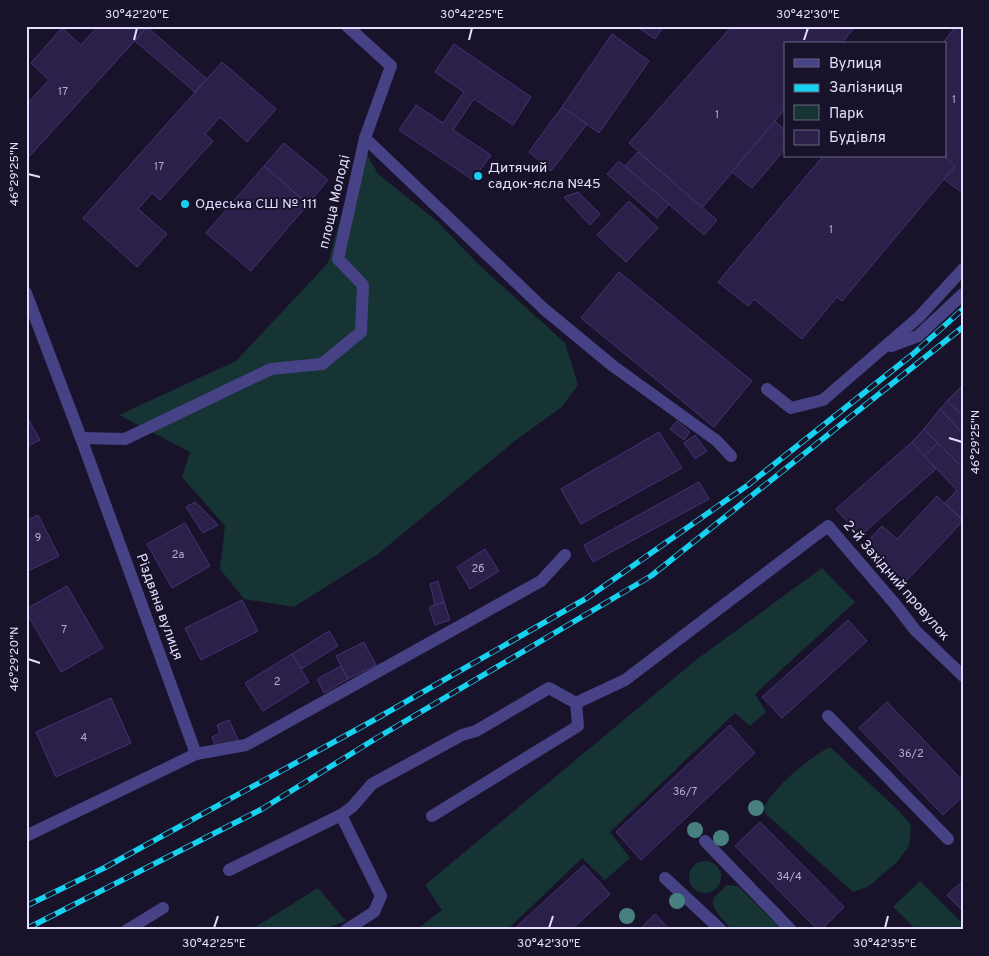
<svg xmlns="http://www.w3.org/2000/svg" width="989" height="956" font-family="Overpass,sans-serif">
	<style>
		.green { fill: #163434 }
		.building { fill: #2a204a; stroke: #433474 }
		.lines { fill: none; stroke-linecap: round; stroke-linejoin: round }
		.minor { stroke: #474186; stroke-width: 12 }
		.rail-casing { stroke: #17d1f0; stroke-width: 5.5 }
		.rail { stroke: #18132a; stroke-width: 4; stroke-dasharray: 11; stroke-linecap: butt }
		.tree { fill: #47807e }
		.ticks { fill: none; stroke: #e3defd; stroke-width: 2 }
		.poi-dot { fill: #17d1f0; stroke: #18132a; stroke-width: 2 }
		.labels { text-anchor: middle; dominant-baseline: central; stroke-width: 4; stroke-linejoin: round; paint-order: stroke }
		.number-label { font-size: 11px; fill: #b5aed0 }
		.poi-label { font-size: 14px; fill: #e3defd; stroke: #18132a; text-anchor: start }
		.street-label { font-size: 14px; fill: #e3defd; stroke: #18132a }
		.neatline { fill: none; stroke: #e3defd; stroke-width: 2 }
		.ticks-label { font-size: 12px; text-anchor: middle; fill: #e3defd }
	</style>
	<rect width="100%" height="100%" fill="#18132a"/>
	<g class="green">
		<polygon points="361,144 378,174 438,222 478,264 565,343 578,385 562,407 516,440 378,554 294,607 244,599 220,569 225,526 182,477 190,452 119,415 236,361 328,263"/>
		<polygon points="822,568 855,602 755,694 766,712 750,726 735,713 610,832 630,858 605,880 582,858 507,930 416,930 442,910 425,885 696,660"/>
		<path d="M830,747L899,811L911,825L909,846L897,862L869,886L853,892L766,814L764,807C775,786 809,758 830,747Z"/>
		<circle cx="705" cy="877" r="16"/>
		<polygon points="920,881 963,924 963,930 917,930 893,907"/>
		<path d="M727,885L738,886L783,930H732C727,924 710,908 713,900C716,894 723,889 727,885Z"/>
		<polygon points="318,888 346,921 321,930 251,930"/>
	</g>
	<g class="building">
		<polygon points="98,26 148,26 26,160 26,105 49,80 31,63 62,28 81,45"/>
		<polygon points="636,26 664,26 655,39"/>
		<polygon points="732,26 856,26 841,44 785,44 785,109 702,208 629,143"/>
		<polygon points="956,26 963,26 963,188 960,191 944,179 955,166 944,156 945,156 945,44 942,44"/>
		<polygon points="147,27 207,79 195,92 135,41"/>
		<polygon points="612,34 649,61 599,133 562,107"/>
		<polygon points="454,44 531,97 513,125 474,99 453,130 491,155 473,180 399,130 416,105 443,123 464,92 435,72"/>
		<polygon points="222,62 276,109 247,142 220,117 205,134 213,141 160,200 152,193 138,209 167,234 137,267 83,218"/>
		<polygon points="562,107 587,124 551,171 529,152"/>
		<polygon points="775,121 785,130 785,149 752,188 732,172"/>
		<polygon points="284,143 328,180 308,204 264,166"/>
		<polygon points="638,152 717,220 704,235 625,166"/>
		<polygon points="823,156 944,156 955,166 842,301 837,297 802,339 754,299 748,306 718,282"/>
		<polygon points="619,161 669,204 657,218 607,174"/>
		<polygon points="264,166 308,204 251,271 206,233"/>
		<polygon points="578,192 600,214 590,225 564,197"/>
		<polygon points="629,201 658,228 626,262 597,235"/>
		<polygon points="619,272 752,381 714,427 581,318"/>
		<polygon points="962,386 963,387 963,416 947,401"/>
		<polygon points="947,401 963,416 963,434 940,409"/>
		<polygon points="940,409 963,434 963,468 924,429"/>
		<polygon points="26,415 40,440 26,447"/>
		<polygon points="677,421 690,432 684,440 670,429"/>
		<polygon points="924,429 938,443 924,456 912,442"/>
		<polygon points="659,432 682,468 581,524 561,489"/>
		<polygon points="695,435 707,451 695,459 684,443"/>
		<polygon points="912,442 936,469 860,536 836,509"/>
		<polygon points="938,443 963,468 963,520 945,503 957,490 924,456"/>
		<polygon points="699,482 709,499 593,562 584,545"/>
		<polygon points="937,496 963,521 906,581 866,543 882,526 897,539"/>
		<polygon points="195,502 218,525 203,533 186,507"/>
		<polygon points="38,515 59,556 26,572 26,521"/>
		<polygon points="185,523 210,566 172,588 147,544"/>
		<polygon points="485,549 499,571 470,589 457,567"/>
		<polygon points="438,581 444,602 435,605 430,584"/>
		<polygon points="67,586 103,648 61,672 26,612 26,609"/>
		<polygon points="242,600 258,631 201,660 185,628"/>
		<polygon points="444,602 450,620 435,625 429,607"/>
		<polygon points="848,620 867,641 782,718 762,697"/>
		<polygon points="329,631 338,646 301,669 292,654"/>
		<polygon points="364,642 376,665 348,679 336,656"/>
		<polygon points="292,654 309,682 263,711 245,683"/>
		<polygon points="341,666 348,679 324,693 317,679"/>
		<polygon points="111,698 131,743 56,777 36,732"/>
		<polygon points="887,702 963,781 963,796 943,815 859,728"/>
		<polygon points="229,720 238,740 217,749 212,737 220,733 217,725"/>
		<polygon points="730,725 755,753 641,860 616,832"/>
		<polygon points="760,822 844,907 821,930 818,930 735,846"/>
		<polygon points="584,865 610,894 571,930 513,930"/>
		<polygon points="963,881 963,911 947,895"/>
		<polygon points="655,914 670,930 639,930"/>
	</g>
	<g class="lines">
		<g class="minor">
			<polyline points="365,138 544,309 613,366 717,441 731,456"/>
			<polyline points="26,293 81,438 196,754 26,836"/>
			<polyline points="891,346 918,336 963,294"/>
			<polyline points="767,389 791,408 823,400 919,317 963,269"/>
			<polyline points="81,438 125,439 271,369 322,364 361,332 363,285 338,259 365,138 391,66 347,26"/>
			<polyline points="828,716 948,839"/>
			<polyline points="196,754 246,745 541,581 565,555"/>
			<polyline points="341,815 381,896 374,912 346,930"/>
			<polyline points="432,816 578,726 576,703 625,680 828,526 895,604 915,630 963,676"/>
			<polyline points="705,841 791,930"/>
			<polyline points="229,870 341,815 352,807 372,784 462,735 476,731 549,688 576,703"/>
			<polyline points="665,878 721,930"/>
			<polyline points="127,930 163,908"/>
		</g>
		<g class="rail-casing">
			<g id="rail">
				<polyline points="26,906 104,868 374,720 587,598 748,485 913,354 963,309"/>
				<polyline points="26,929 262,809 375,739 651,576 963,327"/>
			</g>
		</g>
		<use href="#rail" class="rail"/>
	</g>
	<g class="tree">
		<circle cx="756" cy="808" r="8"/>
		<circle cx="695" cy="830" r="8"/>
		<circle cx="721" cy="838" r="8"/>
		<circle cx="677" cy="901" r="8"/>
		<circle cx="627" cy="916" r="8"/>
	</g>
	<path class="ticks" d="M134,40L137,28M469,40L472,28M804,40L808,28M28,174L40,177M949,438L962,442M28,659L40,663M214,928L218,916M549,928L553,916M885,928L888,916"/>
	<g class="poi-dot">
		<circle cx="478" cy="176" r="5"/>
		<circle cx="185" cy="204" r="5"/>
	</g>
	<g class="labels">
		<g class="number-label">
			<text x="63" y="92">17</text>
			<text x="954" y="100">1</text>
			<text x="717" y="115">1</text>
			<text x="159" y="167">17</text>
			<text x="831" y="230">1</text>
			<text x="38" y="538">9</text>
			<text x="178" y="555">2а</text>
			<text x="478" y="569">2б</text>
			<text x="64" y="630">7</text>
			<text x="277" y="682">2</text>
			<text x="84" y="738">4</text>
			<text x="911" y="754">36/2</text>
			<text x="685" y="792">36/7</text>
			<text x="789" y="877">34/4</text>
		</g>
		<g class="poi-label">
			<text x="488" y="168">Дитячий<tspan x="488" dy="16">садок-ясла №45</tspan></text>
			<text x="195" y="204">Одеська СШ № 111</text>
		</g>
		<g class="street-label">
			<text transform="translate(335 202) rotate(-77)">площа Молоді</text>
			<text transform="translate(896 581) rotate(49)">2-й Західний провулок</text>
			<text transform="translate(159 607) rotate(70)">Різдвяна вулиця</text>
		</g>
	</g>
	<rect width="989" height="956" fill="none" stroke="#18132a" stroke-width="55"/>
	<rect x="784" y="42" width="162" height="115" fill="#18132a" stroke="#69647e"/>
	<rect x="794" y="59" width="25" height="8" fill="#474186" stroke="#69647e"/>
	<text x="829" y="68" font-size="15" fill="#e3defd">Вулиця</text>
	<rect x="794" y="84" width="25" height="8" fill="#17d1f0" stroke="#69647e"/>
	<text x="829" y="92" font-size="15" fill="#e3defd">Залізниця</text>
	<rect x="794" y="105" width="25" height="15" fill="#163434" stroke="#69647e"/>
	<text x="829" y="118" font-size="15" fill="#e3defd">Парк</text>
	<rect x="794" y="130" width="25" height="15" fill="#2a204a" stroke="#69647e"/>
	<text x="829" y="142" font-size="15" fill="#e3defd">Будівля</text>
	<rect x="28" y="28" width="934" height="900" class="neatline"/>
	<g class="ticks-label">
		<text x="137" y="18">30°42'20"E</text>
		<text x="472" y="18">30°42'25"E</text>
		<text x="808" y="18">30°42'30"E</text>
		<text transform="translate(14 174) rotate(-90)" y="4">46°29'25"N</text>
		<text transform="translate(975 442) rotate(-90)" y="4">46°29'25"N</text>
		<text transform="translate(14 659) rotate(-90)" y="4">46°29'20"N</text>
		<text x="214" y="947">30°42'25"E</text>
		<text x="549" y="947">30°42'30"E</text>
		<text x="885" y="947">30°42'35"E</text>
	</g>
</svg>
